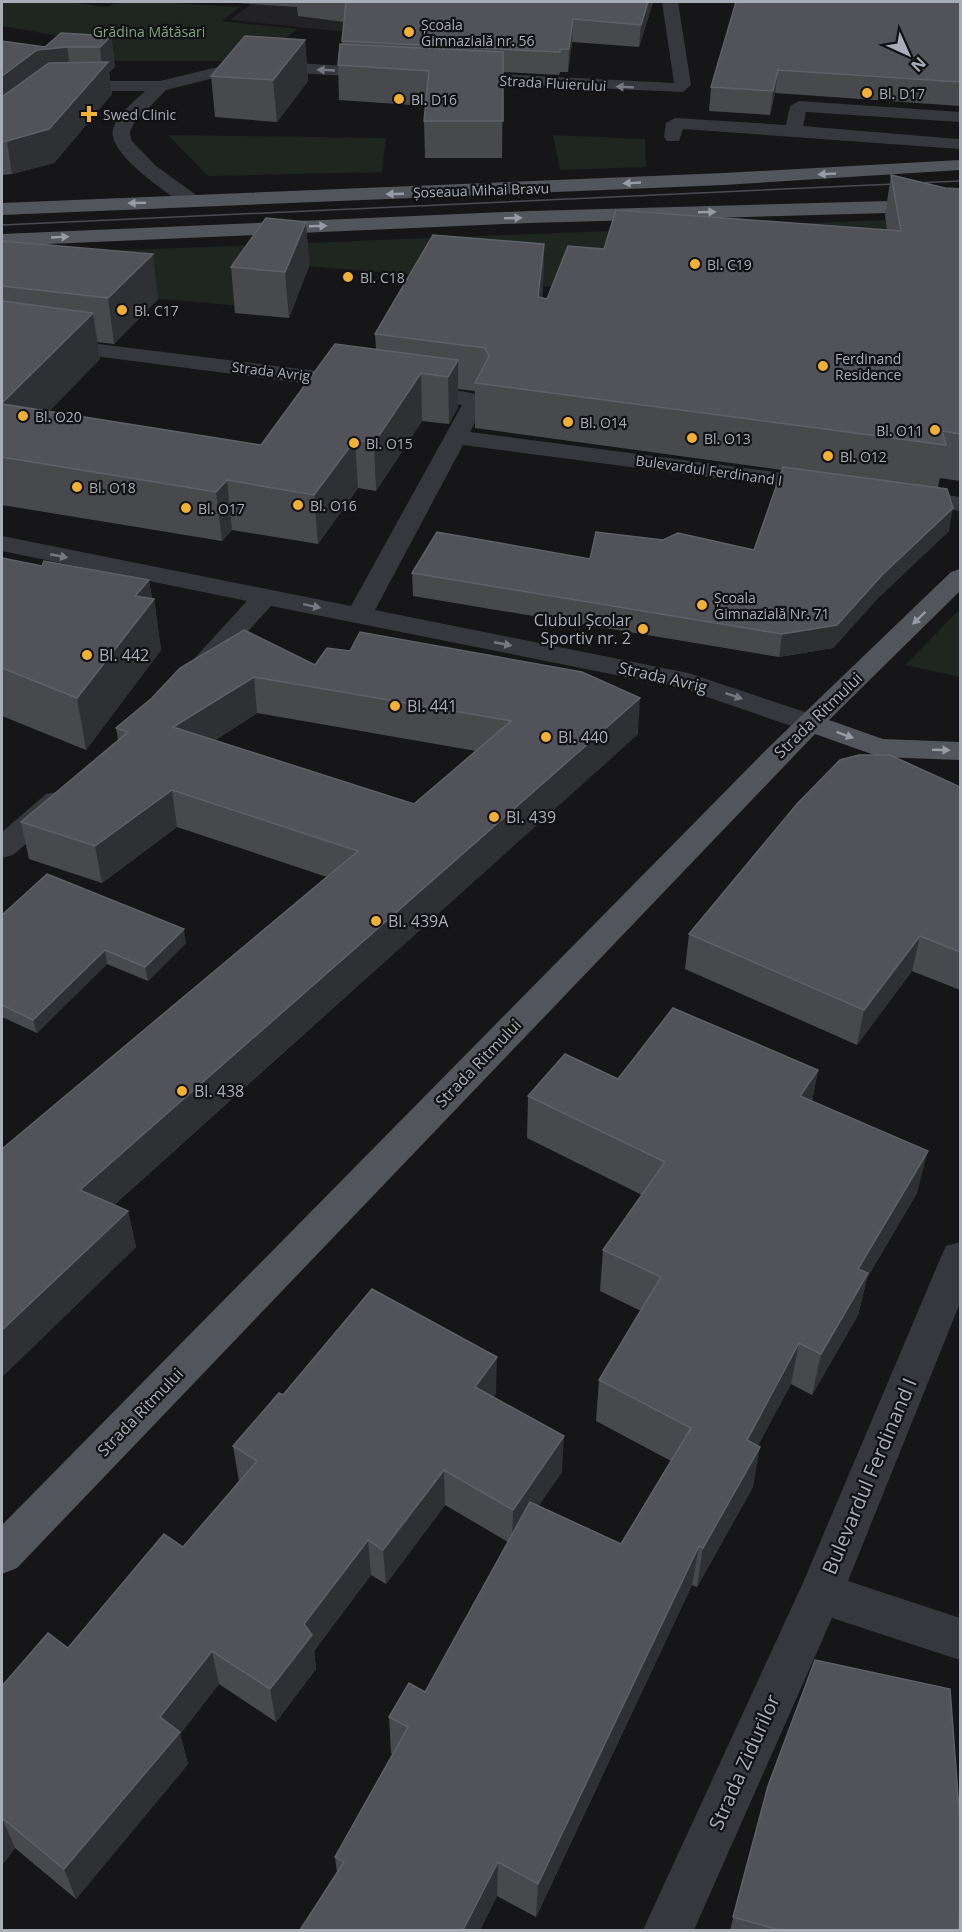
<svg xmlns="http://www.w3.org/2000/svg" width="962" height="1932" font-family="'Open Sans',sans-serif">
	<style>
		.built { fill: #222225 }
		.green { fill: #1e261f }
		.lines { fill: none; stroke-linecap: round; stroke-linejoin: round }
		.pedestrian { fill: #37383d; fill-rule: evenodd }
		.minor { fill: #37383d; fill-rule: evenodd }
		.primary { fill: #53555c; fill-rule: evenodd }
		.tram { stroke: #4a4c52; stroke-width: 1.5 }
		.wall { fill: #47494d; fill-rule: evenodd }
		.shaded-wall { fill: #2f3033 }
		.building { fill: #525359; stroke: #5f6168; stroke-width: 1.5; fill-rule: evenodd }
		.oneway { fill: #757881 }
		.oneway2 { fill: #979ba6 }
		.poi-dot { fill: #f2b134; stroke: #111113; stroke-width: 2 }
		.labels { text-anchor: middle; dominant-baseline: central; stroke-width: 4.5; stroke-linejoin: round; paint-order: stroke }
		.far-poi-label { font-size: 14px; fill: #a8adb8; stroke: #111113; text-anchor: start }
		.far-park-label { font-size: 14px; fill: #7fa381; stroke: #111113 }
		.far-street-label { font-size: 14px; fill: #a8adb8; stroke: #111113 }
		.poi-label { font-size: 16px; fill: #a8adb8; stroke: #111113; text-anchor: start }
		.street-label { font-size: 16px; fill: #a8adb8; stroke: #111113 }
		.near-street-label { font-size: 20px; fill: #a8adb8; stroke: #111113 }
	</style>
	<rect width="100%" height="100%" fill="#161618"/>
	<polygon class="built" points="253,2 284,2 466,44 230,20"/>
	<g class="green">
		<polygon points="2,2 69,2 107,7 116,2 155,2 240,7 222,21 297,29 257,61 29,61 70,38 2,26"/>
		<polygon points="168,135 386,138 382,172 208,176"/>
		<polygon points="553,135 645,139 646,167 560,170"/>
		<polygon points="885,220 960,278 601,291 270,263 241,306 2,285 2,255"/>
		<polygon points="960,609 960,677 905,665"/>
	</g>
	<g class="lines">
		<polygon class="pedestrian" points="799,101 960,112 960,122 806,112 803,126 958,139 960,139 960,149 683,129 679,141 667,141 664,137 666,123 675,118 786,125 790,106"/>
		<g class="minor">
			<polygon points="662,2 678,2 691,85 683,92 459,82 451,77 459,72 674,83"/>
			<path d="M261,61L381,68L389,73L381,78L261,71L222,76L166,90L134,123L130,132L131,140L156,166L199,197L201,201L199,205H185C168,194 107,153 113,130C116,115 135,101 145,91H62L45,97L8,127L2,128V115L33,89L60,81H160L222,66Z"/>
			<polygon points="2,332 357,376 365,378 368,383 365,388 357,390 2,344"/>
			<polygon points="414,384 484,395 487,400 470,432 822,478 831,480 834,485 831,490 822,492 463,445 375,610 688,673 820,717 824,723 820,729 810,732 800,729 681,688 271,606 204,680 194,682 184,680 180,674 247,601 2,551 2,536 351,606 462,405 406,396 403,391 406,386"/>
			<polygon points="906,489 960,497 960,511 897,501 894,496 897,491"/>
			<polygon points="57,792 68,794 72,801 68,808 13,855 2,858 2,832 46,794"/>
			<polygon points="960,1242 960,1303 848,1581 960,1618 960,1660 832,1618 694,1930 643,1930 802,1585 941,1257 946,1246"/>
		</g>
		<g class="primary">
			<polygon points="960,160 960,170 724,185 2,215 2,203 724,173"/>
			<polygon points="960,199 960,211 530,223 2,246 2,234 530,211"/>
			<polygon points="960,569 960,591 829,720 883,739 960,742 960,760 880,757 815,734 17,1568 2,1574 2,1525 770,746 951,572"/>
		</g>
		<polyline class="tram" points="2,225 960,181"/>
	</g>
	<g class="wall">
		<polygon points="222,2 653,2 639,47 572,42 568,72 560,72 559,75 503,72 502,158 425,158 424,121 426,106 339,100 338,65 342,44 344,22 298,16 297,7"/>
		<polygon points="960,2 960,106 775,93 770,115 709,111 711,87"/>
		<polygon points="111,36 115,67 109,72 112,94 54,163 12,174 2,175 2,41 45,47"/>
		<polygon points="305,40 308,81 277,122 215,117 211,76"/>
		<polygon points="891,175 945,188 960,189 960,481 940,478 938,487 949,531 878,598 833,648 779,657 413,596 412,573 590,559 663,540 754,550 782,470 475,428 475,391 458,389 458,407 449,424 422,421 376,491 358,488 318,544 232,530 222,541 2,505 2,241 158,299 114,344 97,342 100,359 49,411 261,445 376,349 375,334 544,244 543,286 542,298 547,299 604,249 887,230 885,215"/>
		<polygon points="306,222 309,266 289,318 235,313 231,267"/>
		<polygon points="2,558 42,566 149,580 152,599 154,599 161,650 86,750 2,716"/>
		<path d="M315,665L638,734L114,1205L128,1211L136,1247L2,1377L327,877L177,827L102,883L29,859L21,822L118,740L116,728L152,698L180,668ZM257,713L476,751L414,804L214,741Z"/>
		<polygon points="960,787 960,990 912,971 857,1045 685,969 689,934"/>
		<polygon points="2,915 186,943 148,981 107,964 37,1033 2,1017"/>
		<polygon points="818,1070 812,1101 917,1193 867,1278 858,1315 812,1395 791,1384 758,1445 753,1487 697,1587 692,1585 536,1917 497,1896 480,1930 300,1930 337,1873 335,1857 393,1754 391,1754 389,1717 425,1692 508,1542 445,1505 386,1584 371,1575 314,1651 316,1669 276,1722 219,1684 180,1734 188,1764 76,1899 15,1848 2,1865 2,1686 68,1648 183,1547 239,1481 233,1446 283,1395 496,1393 493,1398 562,1472 538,1506 621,1544 671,1461 596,1421 599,1380 641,1311 600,1291 603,1250 642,1195 527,1138 528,1096 618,1079"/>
		<polygon points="768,1786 959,1930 730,1930"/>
	</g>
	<g class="shaded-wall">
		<polygon points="648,2 653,2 639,47 641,25"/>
		<polygon points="573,19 572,42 568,72 569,49"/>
		<polygon points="111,36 115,67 109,72 112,94 54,163 12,174 7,141 102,68 100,47"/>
		<polygon points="305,40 308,81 277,122 273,80"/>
		<polygon points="67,47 72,78 2,113 2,76 37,50"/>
		<polygon points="778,70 775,93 770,115 773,91"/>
		<polygon points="306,222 309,266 289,318 285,272"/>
		<polygon points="544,244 543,286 537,341 538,297"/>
		<polygon points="153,254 158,299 114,344 108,298"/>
		<polygon points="93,313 100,359 10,452 2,403"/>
		<polygon points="458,360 458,407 449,424 448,377"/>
		<polygon points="421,373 422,421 376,491 374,443"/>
		<polygon points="355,440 358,488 318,544 314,495"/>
		<polygon points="227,480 232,530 222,541 216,492"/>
		<polygon points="953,508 949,531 878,598 833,648 779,657 782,634 882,575"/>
		<polygon points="149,580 152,602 154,599 161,650 86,750 77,698 135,596"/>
		<polygon points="254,677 257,713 178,764 173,727"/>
		<polygon points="640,698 638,734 89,1227 80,1190"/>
		<polygon points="172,790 177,827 102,883 95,846"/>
		<polygon points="184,929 186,943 148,981 145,967"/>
		<polygon points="920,936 912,971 857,1045 864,1010"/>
		<polygon points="105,950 107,964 37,1033 33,1020"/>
		<polygon points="818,1070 810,1112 800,1096"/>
		<polygon points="928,1151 917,1193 867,1278 858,1315 812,1395 821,1354 858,1269"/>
		<polygon points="128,1211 136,1247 2,1377 2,1330"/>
		<polygon points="799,1343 791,1384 740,1480 747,1440"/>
		<polygon points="497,1357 496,1393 475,1423 475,1387"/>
		<polygon points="564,1436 562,1472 512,1545 513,1510"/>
		<polygon points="760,1447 753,1487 697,1587 703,1548"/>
		<polygon points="444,1470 445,1505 386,1584 383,1550"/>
		<polygon points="368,1540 371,1575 314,1651 316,1669 276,1722 270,1689 304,1624"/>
		<polygon points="699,1546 692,1585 536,1917 538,1884"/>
		<polygon points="212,1651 219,1684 180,1734 188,1764 76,1899 64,1869 160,1717"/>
		<polygon points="2,1818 15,1848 2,1865"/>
		<polygon points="498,1862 497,1896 480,1930 463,1930"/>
	</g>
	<g class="building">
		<polygon points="346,2 648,2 641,25 573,19 569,49 560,49 560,52 342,41"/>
		<polygon points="736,2 960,2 960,82 778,70 773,91 711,87"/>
		<polygon points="61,33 111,36 100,47 67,47 37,50 2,76 2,41 45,47"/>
		<polygon points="245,36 305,40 273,80 211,76"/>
		<polygon points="340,44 503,52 503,121 424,121 429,71 338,65"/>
		<polygon points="108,62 49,129 7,141 2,141 2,97 49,63"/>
		<polygon points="891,175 945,188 960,189 960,434 942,431 946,445 475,383 489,356 485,348 375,334 433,235 544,244 538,297 547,299 568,246 604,249 616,210 901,231"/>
		<polygon points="266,218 306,222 285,272 231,267"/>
		<polygon points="2,241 153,254 108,298 2,286"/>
		<polygon points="2,301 93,313 2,403"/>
		<polygon points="335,344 458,360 448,377 421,373 374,443 355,440 314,495 227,480 216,492 2,457 2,404 261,445"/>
		<polygon points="783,467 947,489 953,508 882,575 837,625 782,634 412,573 437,532 590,559 596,532 663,540 678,533 754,550"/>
		<polygon points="2,558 42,566 44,561 149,580 135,596 154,599 77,698 2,668"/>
		<path d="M244,630L315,665L327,648L350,651L360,632L582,672L640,698L80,1190L128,1211L2,1330V1149L358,851L172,790L95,846L21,822L128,732L116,728L152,698L180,668ZM254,677L511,721L414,804L173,727Z"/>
		<polygon points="859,755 890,755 960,787 960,952 920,936 864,1010 689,934 797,804 840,760"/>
		<polygon points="47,874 184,929 145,967 105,950 33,1020 2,1005 2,915"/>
		<polygon points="673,1008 818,1070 800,1096 928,1151 858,1269 868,1273 821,1354 799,1343 747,1440 760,1447 703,1548 699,1546 538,1884 498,1862 463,1930 300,1930 344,1862 335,1857 408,1727 389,1717 409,1683 425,1692 530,1502 621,1544 691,1428 599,1380 661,1277 603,1250 665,1162 528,1096 565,1054 618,1079"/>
		<polygon points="372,1289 497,1357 475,1387 564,1436 513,1510 444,1470 383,1550 368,1540 304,1624 312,1635 270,1689 212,1651 160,1717 180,1732 64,1869 2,1818 2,1686 48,1633 68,1648 164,1534 183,1547 257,1461 233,1446 279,1393 283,1395"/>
		<polygon points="815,1660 950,1689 960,1822 960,1899 959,1930 779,1930 733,1917 768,1786"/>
	</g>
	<defs><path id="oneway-solid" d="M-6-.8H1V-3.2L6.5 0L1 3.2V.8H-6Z" transform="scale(1.5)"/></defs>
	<g class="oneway">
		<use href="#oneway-solid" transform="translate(326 70) rotate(-177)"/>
		<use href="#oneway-solid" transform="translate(625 87) rotate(-177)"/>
		<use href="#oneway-solid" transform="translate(59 556) rotate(11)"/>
		<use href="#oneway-solid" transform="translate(312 606) rotate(12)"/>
		<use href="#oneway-solid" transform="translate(503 644) rotate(11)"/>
		<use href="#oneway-solid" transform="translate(734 696) rotate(19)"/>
	</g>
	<g class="oneway2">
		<use href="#oneway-solid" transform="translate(827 174) rotate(177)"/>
		<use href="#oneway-solid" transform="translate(632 183) rotate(177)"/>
		<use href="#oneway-solid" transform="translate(395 194) rotate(178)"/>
		<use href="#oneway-solid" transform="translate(137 203) rotate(178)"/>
		<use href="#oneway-solid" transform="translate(707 212) rotate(-2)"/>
		<use href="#oneway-solid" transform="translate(513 218) rotate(-2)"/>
		<use href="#oneway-solid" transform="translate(318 226) rotate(-2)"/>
		<use href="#oneway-solid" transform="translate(60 237) rotate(-3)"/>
		<use href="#oneway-solid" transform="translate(919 618) rotate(136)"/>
		<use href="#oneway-solid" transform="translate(845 735) rotate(20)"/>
		<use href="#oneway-solid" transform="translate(941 750) rotate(2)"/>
	</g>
	<g class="poi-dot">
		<circle cx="409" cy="32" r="6"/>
		<circle cx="867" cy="93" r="6"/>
		<circle cx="399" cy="99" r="6"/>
		<path d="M86 105h6v6h6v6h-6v6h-6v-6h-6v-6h6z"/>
		<circle cx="695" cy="264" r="6"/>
		<circle cx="348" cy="277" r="6"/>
		<circle cx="122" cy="310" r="6"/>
		<circle cx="823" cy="366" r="6"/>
		<circle cx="23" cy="416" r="6"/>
		<circle cx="568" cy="422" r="6"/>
		<circle cx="935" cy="430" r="6"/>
		<circle cx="692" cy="438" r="6"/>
		<circle cx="354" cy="443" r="6"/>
		<circle cx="828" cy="456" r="6"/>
		<circle cx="77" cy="487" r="6"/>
		<circle cx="298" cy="505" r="6"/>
		<circle cx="186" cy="508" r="6"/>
		<circle cx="702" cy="605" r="6"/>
		<circle cx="643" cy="629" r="6"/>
		<circle cx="87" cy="655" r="6"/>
		<circle cx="395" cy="706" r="6"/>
		<circle cx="546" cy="737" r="6"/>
		<circle cx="494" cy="817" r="6"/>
		<circle cx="376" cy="921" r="6"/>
		<circle cx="182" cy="1091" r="6"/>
	</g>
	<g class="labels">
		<g class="far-poi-label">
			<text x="421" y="24">Școala<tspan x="421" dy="16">Gimnazială nr. 56</tspan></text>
			<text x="879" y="93">Bl. D17</text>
			<text x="411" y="99">Bl. D16</text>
			<text x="103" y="114">Swed Clinic</text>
			<text x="707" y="264">Bl. C19</text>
			<text x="360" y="277">Bl. C18</text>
			<text x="134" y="310">Bl. C17</text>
			<text x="835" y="358">Ferdinand<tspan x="835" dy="16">Residence</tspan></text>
			<text x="35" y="416">Bl. O20</text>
			<text x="580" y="422">Bl. O14</text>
			<text x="923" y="430" text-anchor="end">Bl. O11</text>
			<text x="704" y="438">Bl. O13</text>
			<text x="366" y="443">Bl. O15</text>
			<text x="840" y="456">Bl. O12</text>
			<text x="89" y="487">Bl. O18</text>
			<text x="310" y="505">Bl. O16</text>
			<text x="198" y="508">Bl. O17</text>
			<text x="714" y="597">Școala<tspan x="714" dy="16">Gimnazială Nr. 71</tspan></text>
		</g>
		<g class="far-park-label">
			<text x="149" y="31">Grădina Mătăsari</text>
		</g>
		<g class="far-street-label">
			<text transform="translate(553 83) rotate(3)">Strada Fluierului</text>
			<text transform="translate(481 190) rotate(-2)">Șoseaua Mihai Bravu</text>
			<text transform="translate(271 371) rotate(7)">Strada Avrig</text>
			<text transform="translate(709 470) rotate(8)">Bulevardul Ferdinand I</text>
		</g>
		<g class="poi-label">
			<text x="631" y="620" text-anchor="end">Clubul Școlar<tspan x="631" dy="18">Sportiv nr. 2</tspan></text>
			<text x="99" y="655">Bl. 442</text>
			<text x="407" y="706">Bl. 441</text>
			<text x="558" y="737">Bl. 440</text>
			<text x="506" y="817">Bl. 439</text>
			<text x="388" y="921">Bl. 439A</text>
			<text x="194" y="1091">Bl. 438</text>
		</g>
		<g class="street-label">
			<text transform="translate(663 677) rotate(13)">Strada Avrig</text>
			<text transform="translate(818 715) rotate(-44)">Strada Ritmului</text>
			<text transform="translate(478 1063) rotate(-46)">Strada Ritmului</text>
			<text transform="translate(140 1412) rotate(-46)">Strada Ritmului</text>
		</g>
		<g class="near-street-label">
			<text transform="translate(869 1476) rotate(-67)">Bulevardul Ferdinand I</text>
			<text transform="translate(744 1762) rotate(-66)">Strada Zidurilor</text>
		</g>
	</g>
	<rect width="962" height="1932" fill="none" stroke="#a8adb8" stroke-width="6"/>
	<g transform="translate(908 54) rotate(135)" stroke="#111113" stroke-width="4.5" paint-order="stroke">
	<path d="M0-4.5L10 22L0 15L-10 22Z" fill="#a8adb8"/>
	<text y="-9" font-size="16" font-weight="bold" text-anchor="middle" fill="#a8adb8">N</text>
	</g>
</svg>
